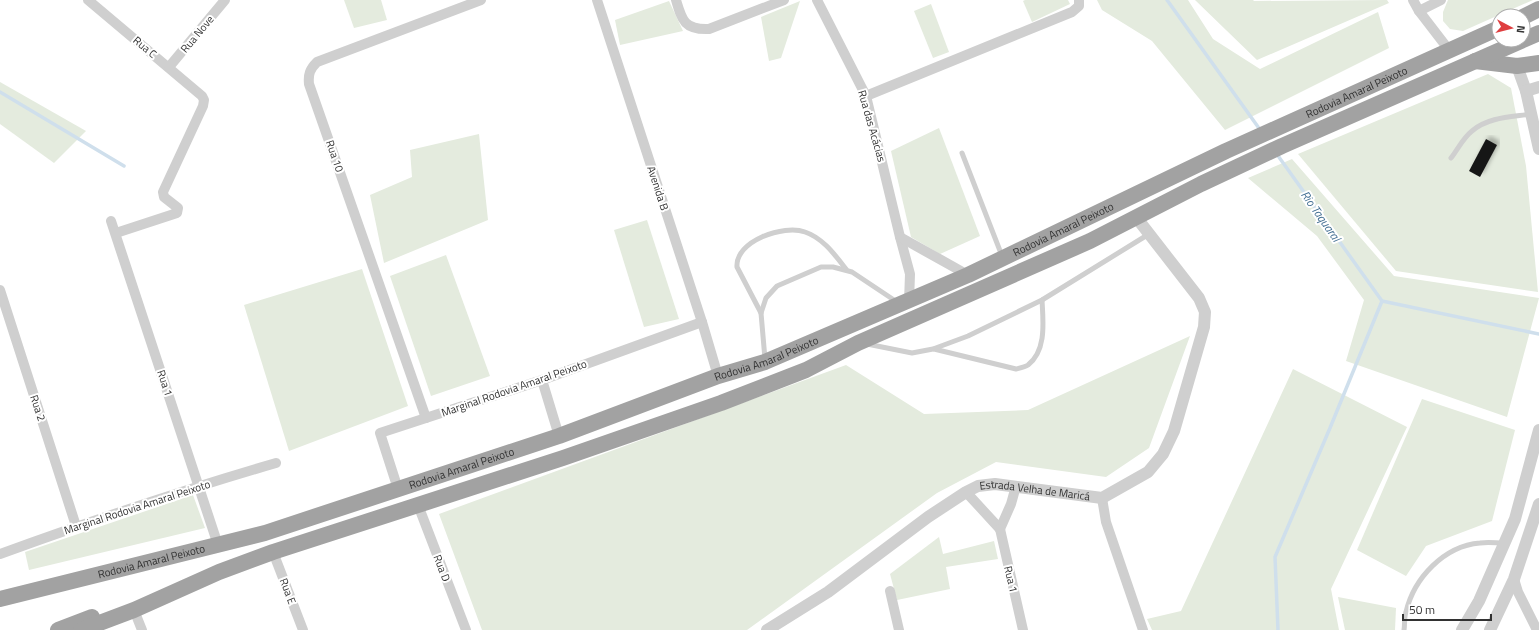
<svg xmlns="http://www.w3.org/2000/svg" width="1539" height="630" font-family="'Titillium Web',sans-serif">
	<style>
		.green { fill: #e4ebde }
		.lines { fill: none; stroke-linecap: round; stroke-linejoin: round }
		.stream { stroke: #cfdfec; stroke-width: 3.5 }
		.building { fill: #191919; filter: url(#shadow) }
		.service { stroke: #cfcfcf; stroke-width: 5 }
		.minor { stroke: #cfcfcf; stroke-width: 10 }
		.tertiary { stroke: #cfcfcf; stroke-width: 12 }
		.trunk { stroke: #a2a2a2; stroke-width: 16 }
		.labels { text-anchor: middle; dominant-baseline: central; stroke-width: 4; stroke-linejoin: round; paint-order: stroke }
		.street-label { font-size: 11px; fill: #323232; stroke: #fff }
		.water-label { font-size: 12px; font-style: italic; fill: #426e92; stroke: #fff }
	</style>
	<defs>
		<filter id="shadow"><feDropShadow dx="3.5" dy="-3.5" stdDeviation="2" flood-color="#0004"/></filter>
	</defs>
	<rect width="100%" height="100%" fill="#fff"/>
	<g class="green">
		<polygon points="344,0 381,0 387,20 354,28"/>
		<polygon points="1025,0 1068,0 1070,4 1032,22 1023,1"/>
		<polygon points="1097,0 1188,0 1213,39 1260,69 1378,12 1389,48 1225,130 1152,41 1102,10"/>
		<polygon points="1195,0 1253,0 1254,1 1387,0 1389,3 1257,60"/>
		<polygon points="1448,0 1533,0 1463,31 1450,29 1443,21 1443,12"/>
		<polygon points="669,1 683,31 620,45 615,20"/>
		<polygon points="800,1 781,58 769,61 761,17"/>
		<polygon points="931,4 949,52 933,58 914,11"/>
		<polygon points="1488,74 1511,88 1526,166 1538,292 1396,271 1298,154"/>
		<polygon points="0,82 86,131 54,163 0,124"/>
		<polygon points="939,128 980,236 940,254 911,237 891,151"/>
		<polygon points="479,134 488,220 384,263 370,195 412,177 410,150"/>
		<polygon points="1292,159 1394,276 1539,298 1507,417 1346,361 1364,300 1317,236 1248,178"/>
		<polygon points="647,220 679,319 644,327 614,230"/>
		<polygon points="446,255 490,376 431,396 390,276"/>
		<polygon points="362,269 408,406 289,451 244,305"/>
		<polygon points="1190,336 1149,448 1106,477 996,462 937,493 747,630 482,630 439,514 846,365 924,414 1028,410"/>
		<polygon points="1293,369 1407,427 1331,589 1339,630 1152,630 1147,619 1181,611"/>
		<polygon points="1422,399 1515,430 1492,521 1426,546 1406,576 1357,550"/>
		<polygon points="193,495 205,528 29,570 25,552"/>
		<polygon points="939,537 943,554 994,541 998,559 946,567 950,589 897,600 890,574"/>
		<polygon points="1338,597 1396,608 1395,630 1345,630"/>
	</g>
	<g class="lines">
		<g class="stream">
			<polyline points="1167,0 1261,131"/>
			<polyline points="0,92 124,166"/>
			<polyline points="1276,153 1382,301 1539,334"/>
			<polyline points="1278,630 1275,557 1330,428 1382,301"/>
		</g>
	</g>
	<polygon class="building" points="1486,139 1497,145 1480,177 1469,171"/>
	<g class="lines">
		<g class="service">
			<polyline points="962,153 1002,256"/>
			<path d="M1451,158C1458,149 1463,138 1472,131C1488,117 1512,117 1531,114"/>
			<path d="M761,313L737,267C735,241 784,224 805,232C823,238 835,255 846,269"/>
			<polyline points="867,344 912,353 933,349 968,336 1042,300 1149,234"/>
			<path d="M934,349L1016,369C1020,368 1025,367 1028,365C1047,350 1043,321 1042,300"/>
			<polyline points="765,359 761,313 766,298 777,286 821,267 833,267 852,272 897,302"/>
			<path d="M1404,630C1405,624 1404,617 1406,612C1414,578 1444,546 1480,543C1488,542 1496,543 1504,543"/>
		</g>
		<g class="minor">
			<polyline points="88,0 202,96 204,100 203,106 163,192 164,197 178,208 177,213 116,233"/>
			<polyline points="597,0 702,322 718,376"/>
			<path d="M676,0C682,21 685,30 709,29L784,0"/>
			<polyline points="817,0 866,96 900,237 910,274 909,302"/>
			<polyline points="1413,0 1419,11 1449,50"/>
			<polyline points="1419,11 1441,0"/>
			<polyline points="169,67 225,0"/>
			<polyline points="866,96 1072,12 1079,6 1079,0"/>
			<polyline points="111,221 218,545"/>
			<polyline points="900,237 968,275"/>
			<polyline points="0,290 76,526"/>
			<polyline points="542,380 559,436"/>
			<path d="M426,418L309,84C308,74 310,69 317,62L481,0"/>
			<polyline points="398,489 380,433 542,380 702,322"/>
			<polyline points="966,492 1000,529 1011,504 1016,486"/>
			<polyline points="1102,498 1106,522 1143,630"/>
			<polyline points="418,505 466,630"/>
			<polyline points="1000,529 1023,630"/>
			<polyline points="273,552 303,630"/>
			<path d="M0,554C91,521 183,490 276,463"/>
			<polyline points="1514,579 1518,592 1537,630"/>
			<polyline points="890,591 899,630"/>
			<polyline points="134,610 142,630"/>
		</g>
		<g class="tertiary">
			<polyline points="1517,66 1526,91 1539,149"/>
			<polyline points="1526,91 1539,87"/>
			<path id="s1" d="M767,630L828,592L928,517L966,492L978,486L995,484L1102,498L1148,472L1163,454L1174,431L1204,327L1205,312L1199,298L1136,217"/>
			<polyline points="1462,630 1479,601 1515,519 1539,430"/>
			<polyline points="1490,630 1514,579 1539,504"/>
		</g>
		<g class="trunk">
			<polyline points="1523,17 1539,9"/>
			<polyline points="1475,61 1517,66 1539,63"/>
			<path id="s2" d="M0,599L265,533L559,436L718,376L765,362L968,275L1226,151L1499,28"/>
			<polyline points="58,630 92,617"/>
			<polyline points="81,630 134,610 219,572 273,552 563,458 721,403 806,370 858,343 1090,241 1201,184 1282,146 1539,33"/>
		</g>
	</g>
	<g class="labels">
		<g class="street-label">
			<text transform="translate(197 34) rotate(-50)">Rua Nove</text>
			<text transform="translate(145 47) rotate(40)">Rua C</text>
			<text stroke="none"><textPath href="#s2" startOffset="1452">Rodovia Amaral Peixoto</textPath></text>
			<text transform="translate(872 126) rotate(74)">Rua das Acácias</text>
			<text transform="translate(335 156) rotate(71)">Rua 10</text>
			<text transform="translate(658 188) rotate(72)">Avenida B</text>
			<text stroke="none"><textPath href="#s2" startOffset="1128">Rodovia Amaral Peixoto</textPath></text>
			<text stroke="none"><textPath href="#s2" startOffset="804">Rodovia Amaral Peixoto</textPath></text>
			<text transform="translate(165 383) rotate(72)">Rua 1</text>
			<text transform="translate(514 388) rotate(-19)">Marginal Rodovia Amaral Peixoto</text>
			<text transform="translate(38 408) rotate(72)">Rua 2</text>
			<text stroke="none"><textPath href="#s2" startOffset="480">Rodovia Amaral Peixoto</textPath></text>
			<text stroke="none"><textPath href="#s1" startOffset="313">Estrada Velha de Maricá</textPath></text>
			<text transform="translate(137 507) rotate(-18)">Marginal Rodovia Amaral Peixoto</text>
			<text stroke="none"><textPath href="#s2" startOffset="156">Rodovia Amaral Peixoto</textPath></text>
			<text transform="translate(442 568) rotate(69)">Rua D</text>
			<text transform="translate(1011 579) rotate(77)">Rua 1</text>
			<text transform="translate(288 591) rotate(69)">Rua E</text>
		</g>
		<g class="water-label">
			<text transform="translate(1321 216) rotate(55)">Rio Taquaral</text>
		</g>
	</g>
	<g transform="translate(1511 28) rotate(97)"><circle r="19" fill="#ffffff" stroke="#adadad"/>
	<path d="M0-3L7 15L0 10L-7 15Z" fill="#df3e3f"/>
	<text y="-6" font-size="11" font-weight="bold" text-anchor="middle" fill="#323232">N</text>
	</g>
	<path d="M1403 614v6h88v-6" fill="none" stroke="#323232" stroke-width="2"/>
	<text x="1409" y="614" font-size="12" fill="#323232" stroke="#ffffff" stroke-width="3" paint-order="stroke">50 m</text>
</svg>
